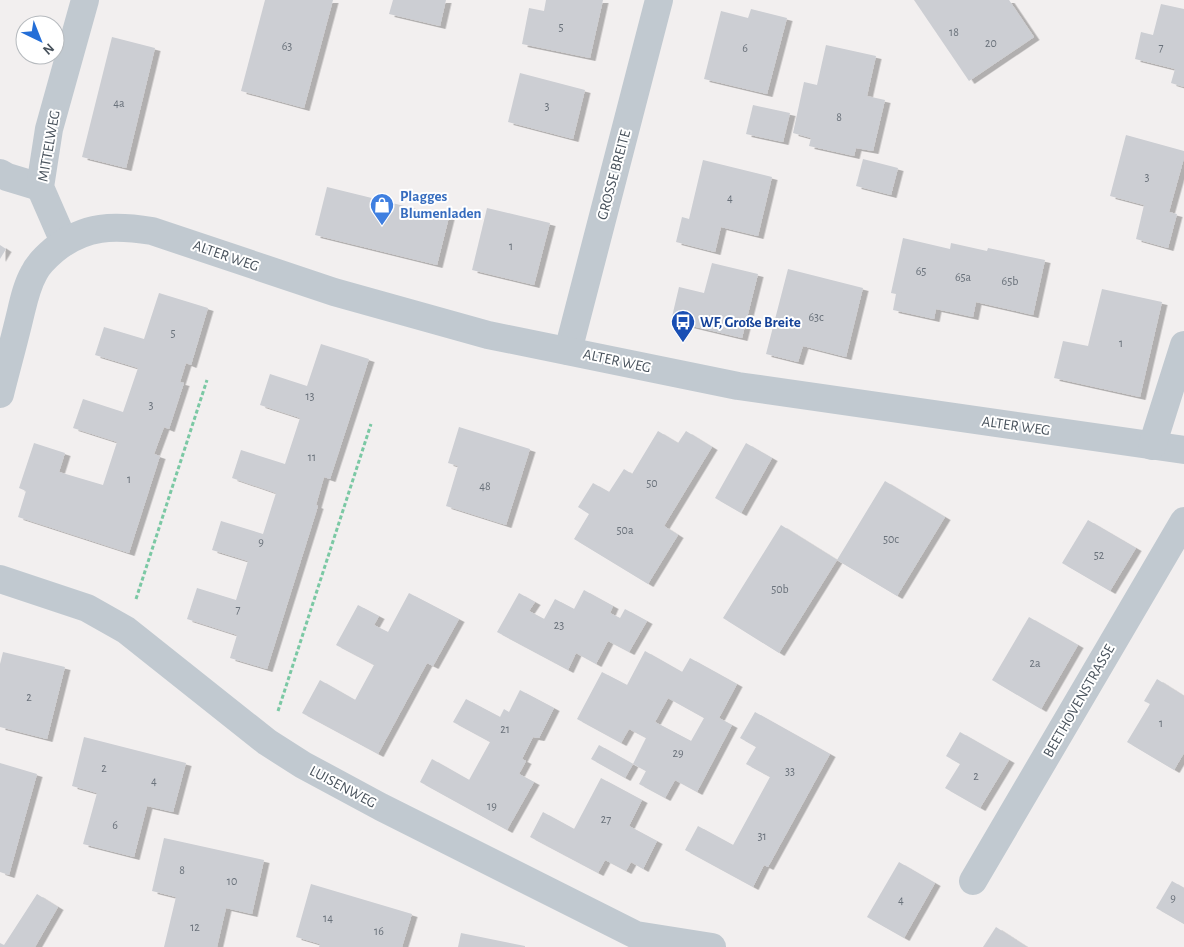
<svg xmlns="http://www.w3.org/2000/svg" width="1184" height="947" font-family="'Alegreya Sans',sans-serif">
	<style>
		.building { fill: #ccced3; fill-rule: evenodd; filter: url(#shadow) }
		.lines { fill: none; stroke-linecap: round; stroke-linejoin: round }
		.path { stroke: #7bc8a4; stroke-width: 3; stroke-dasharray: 4 2.5; stroke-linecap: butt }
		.minor { stroke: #c1c9d0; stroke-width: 28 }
		.labels { text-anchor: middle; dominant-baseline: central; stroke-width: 4; stroke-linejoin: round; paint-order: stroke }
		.number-label { font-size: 12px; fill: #69717a }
		.street-label { font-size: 15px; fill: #48525c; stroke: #fff }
		.shop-label { font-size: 15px; font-weight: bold; fill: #366cbe; stroke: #fff; text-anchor: start }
		.transit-label { font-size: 15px; font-weight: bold; fill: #164399; stroke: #fff; text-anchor: start }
	</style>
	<defs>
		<filter id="shadow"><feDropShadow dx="5.5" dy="3" stdDeviation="0" flood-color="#0004"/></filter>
	</defs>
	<rect width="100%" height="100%" fill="#f2efef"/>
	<g class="building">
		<polygon points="265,0 333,0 304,108 241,91"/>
		<polygon points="393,0 446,0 440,26 389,14"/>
		<polygon points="546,0 603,0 590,58 522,44 529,8 544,11"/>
		<polygon points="914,0 1009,0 1034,37 969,81"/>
		<polygon points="1161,4 1184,9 1184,87 1171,83 1175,69 1135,59 1141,32 1153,35"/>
		<polygon points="751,9 787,18 767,94 704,79 721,11 748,18"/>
		<polygon points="112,37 155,48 126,168 82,157"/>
		<polygon points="826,45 876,56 867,96 885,100 873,151 856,148 854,156 809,146 811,138 793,133 804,82 817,85"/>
		<polygon points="520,73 585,90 573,139 508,122"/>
		<polygon points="753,105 790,113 783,142 746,134"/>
		<polygon points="1126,135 1184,151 1184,158 1169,212 1177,214 1168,248 1136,239 1144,205 1110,196"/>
		<polygon points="863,159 898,168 891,195 856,186"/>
		<polygon points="703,160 772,177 758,236 721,227 715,252 676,242 682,217 689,219"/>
		<polygon points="327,187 449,217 437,265 315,235"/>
		<polygon points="487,208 550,223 534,285 472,270"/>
		<polygon points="903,238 950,249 951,243 987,251 988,248 1045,260 1033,315 976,302 973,317 936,309 934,319 893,310 896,294 891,293"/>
		<polygon points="0,245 6,249 0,259"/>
		<polygon points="712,263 758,274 742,338 671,321 679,287 704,293"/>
		<polygon points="788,269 863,288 846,357 803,346 798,362 766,354"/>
		<polygon points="1102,289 1162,302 1140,397 1054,378 1063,341 1088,346"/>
		<polygon points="159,293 208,308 191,365 186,363 180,382 184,383 169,429 164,427 154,454 160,456 129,553 18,517 26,491 19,488 34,443 65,453 59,472 103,485 117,442 73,428 83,399 123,412 138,368 95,355 104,327 144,339"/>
		<polygon points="321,344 369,359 330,479 324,477 316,505 318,506 267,669 230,658 237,635 187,619 197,588 236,600 248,561 212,550 221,521 263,534 276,493 232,478 241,450 285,464 300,418 260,405 270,374 307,386"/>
		<polygon points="459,427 530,449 506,525 446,506 458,466 448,463"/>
		<polygon points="658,431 678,443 686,431 712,447 664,526 678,535 648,584 574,539 589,514 578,507 593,483 609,492 624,469 632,474"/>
		<polygon points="746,443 772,458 741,513 715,498"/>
		<polygon points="885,481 945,517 897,596 837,560 779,653 723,618 781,525 837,560"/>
		<polygon points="1088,520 1136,548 1110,591 1062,563"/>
		<polygon points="584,590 613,606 610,613 620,618 625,609 647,621 629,652 608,641 596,664 576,653 568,670 497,632 519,593 535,602 529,611 544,619 555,599 574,609"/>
		<polygon points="409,593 459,619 433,666 427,663 378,754 302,713 320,680 355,700 374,665 336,645 358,605 379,616 374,625 388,632"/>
		<polygon points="1029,617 1078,645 1041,709 992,680"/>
		<path d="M645,651L682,672L690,658L737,684L719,718L732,725L697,792L675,780L665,798L639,784L646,771L633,764L625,778L591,759L599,745L633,764L646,738L629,729L621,743L577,719L602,672L627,685ZM668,698L704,718L691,741L655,722Z"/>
		<polygon points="3,652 65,667 47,739 0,727 0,664"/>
		<polygon points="1157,679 1184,696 1184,753 1174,770 1127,742 1150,704 1144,701"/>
		<polygon points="520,690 554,708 539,738 533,737 522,759 526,761 519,774 534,782 507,830 420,782 432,759 469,780 490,742 453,722 466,699 500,717 504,709 509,712"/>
		<polygon points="755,712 830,754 768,867 764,865 753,887 685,850 698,826 733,845 770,777 746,764 756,747 740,738"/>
		<polygon points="960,732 1009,760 980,808 945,788 960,764 946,756"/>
		<polygon points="84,737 186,763 173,812 147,806 134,857 83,844 97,793 72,786"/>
		<polygon points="0,763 37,774 9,875 0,872"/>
		<polygon points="601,778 642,800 629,826 657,841 643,869 631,862 626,871 605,860 598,873 530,837 543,812 574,829"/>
		<polygon points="164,838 264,860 252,914 226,908 217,947 164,947 176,897 152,891"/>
		<polygon points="899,862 935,883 904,938 867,917"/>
		<polygon points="1172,881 1184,888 1184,924 1156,908"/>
		<polygon points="311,884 412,914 402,947 319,947 320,944 296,937"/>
		<polygon points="37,894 58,907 35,947 0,947 0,943 4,945"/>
		<polygon points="996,927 1027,947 983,947"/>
		<polygon points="461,933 525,946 525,947 458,947"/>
	</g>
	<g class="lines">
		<g class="path">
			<polyline points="136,599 207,380"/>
			<polyline points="278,711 371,424"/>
		</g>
		<g class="minor">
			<polyline points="0,173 7,177 40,187"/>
			<polyline points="64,242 40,187 49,129 85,0"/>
			<polyline points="568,351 659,0"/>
			<path d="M0,394C6,370 13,345 19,320C23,304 26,287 34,273C38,264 47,256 54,250C85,225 114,225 152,231L334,292L488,335L738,386L1184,450"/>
			<polyline points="1152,446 1184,345"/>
			<polyline points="0,579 87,608 126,630 267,742 303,765 381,807 636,935 712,947"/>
			<polyline points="973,881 1184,521"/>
		</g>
	</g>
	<defs>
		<g id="shop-pin" transform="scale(1.25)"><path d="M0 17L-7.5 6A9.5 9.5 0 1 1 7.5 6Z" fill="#3f7fe0" stroke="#fff"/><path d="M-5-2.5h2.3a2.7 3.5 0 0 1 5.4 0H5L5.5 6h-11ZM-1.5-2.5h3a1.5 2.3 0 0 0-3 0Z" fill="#fff"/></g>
		<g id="bus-pin" transform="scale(1.25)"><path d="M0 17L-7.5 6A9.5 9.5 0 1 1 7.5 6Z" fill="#1a4fb4" stroke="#fff"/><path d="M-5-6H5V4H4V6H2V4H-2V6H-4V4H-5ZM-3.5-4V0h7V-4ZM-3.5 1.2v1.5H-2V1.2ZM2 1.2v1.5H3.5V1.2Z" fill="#fff"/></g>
	</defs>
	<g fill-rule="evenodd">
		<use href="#shop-pin" x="382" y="205"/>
		<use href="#bus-pin" x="683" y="322"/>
	</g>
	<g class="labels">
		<g class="number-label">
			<text x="561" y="27">5</text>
			<text x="954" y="32">18</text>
			<text x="991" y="43">20</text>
			<text x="287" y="46">63</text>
			<text x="1161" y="47">7</text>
			<text x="745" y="48">6</text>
			<text x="119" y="103">4a</text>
			<text x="547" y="106">3</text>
			<text x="839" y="117">8</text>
			<text x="1147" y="177">3</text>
			<text x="730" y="198">4</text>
			<text x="511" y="246">1</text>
			<text x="921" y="271">65</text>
			<text x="963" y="277">65a</text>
			<text x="1010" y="281">65b</text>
			<text x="816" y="317">63c</text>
			<text x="173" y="333">5</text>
			<text x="1121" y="343">1</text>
			<text x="310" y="396">13</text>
			<text x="151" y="405">3</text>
			<text x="312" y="457">11</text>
			<text x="129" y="479">1</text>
			<text x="652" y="483">50</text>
			<text x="485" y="486">48</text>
			<text x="625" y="530">50a</text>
			<text x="891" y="539">50c</text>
			<text x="261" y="542">9</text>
			<text x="1099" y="555">52</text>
			<text x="780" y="589">50b</text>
			<text x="238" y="609">7</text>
			<text x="559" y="625">23</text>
			<text x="1035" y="663">2a</text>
			<text x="29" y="697">2</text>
			<text x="1161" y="723">1</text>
			<text x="505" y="729">21</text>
			<text x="678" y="753">29</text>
			<text x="104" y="768">2</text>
			<text x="790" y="771">33</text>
			<text x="976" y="776">2</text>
			<text x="154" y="781">4</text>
			<text x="492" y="806">19</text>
			<text x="606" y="819">27</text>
			<text x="115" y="825">6</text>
			<text x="762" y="836">31</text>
			<text x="182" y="870">8</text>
			<text x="232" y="881">10</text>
			<text x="1173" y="898">9</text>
			<text x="901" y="900">4</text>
			<text x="328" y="918">14</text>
			<text x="195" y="927">12</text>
			<text x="379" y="931">16</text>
		</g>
		<g class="street-label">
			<text transform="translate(49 146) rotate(-80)">MITTELWEG</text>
			<text transform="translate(614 175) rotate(-75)">GROSSE BREITE</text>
			<text transform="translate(226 256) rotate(19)">ALTER WEG</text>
			<text transform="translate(617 361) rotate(12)">ALTER WEG</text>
			<text transform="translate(1016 426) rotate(8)">ALTER WEG</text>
			<text transform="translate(1079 701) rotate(-60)">BEETHOVENSTRASSE</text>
			<text transform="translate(343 787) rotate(28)">LUISENWEG</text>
		</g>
		<g class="shop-label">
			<text x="400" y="196">Plagges<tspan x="400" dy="17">Blumenladen</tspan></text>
		</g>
		<g class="transit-label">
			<text x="700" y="322">WF, Große Breite</text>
		</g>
	</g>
	<g transform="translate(40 40) rotate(137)"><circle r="24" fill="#ffffff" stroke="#b6babe"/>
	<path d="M0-4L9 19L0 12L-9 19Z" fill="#246ed7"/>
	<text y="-8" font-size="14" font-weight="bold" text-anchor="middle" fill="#48525c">N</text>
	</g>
</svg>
